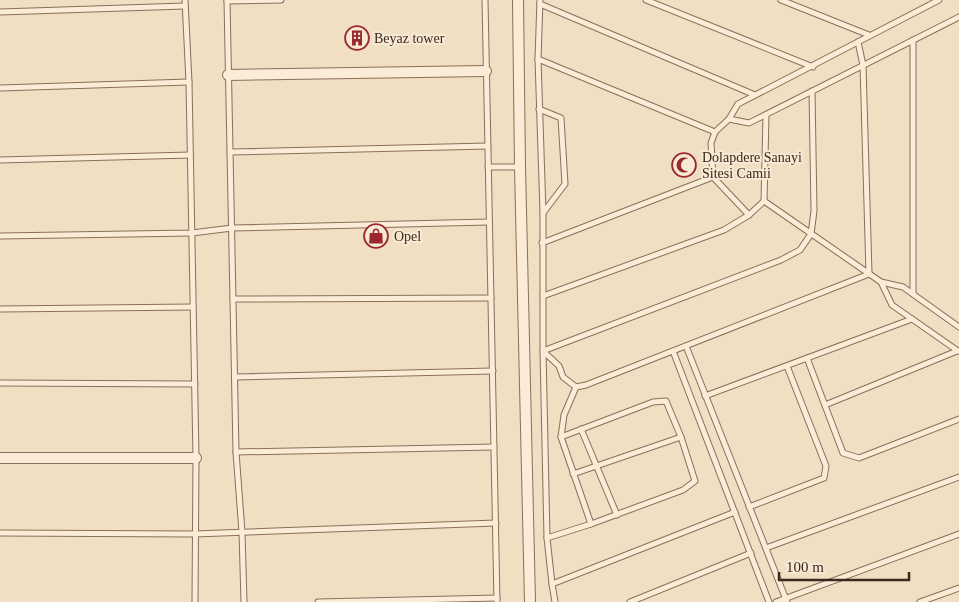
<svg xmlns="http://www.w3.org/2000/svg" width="959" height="602" font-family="Georgia,serif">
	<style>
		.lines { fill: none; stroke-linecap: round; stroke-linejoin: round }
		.service-casing { stroke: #8a6f59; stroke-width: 7 }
		.minor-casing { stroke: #8a6f59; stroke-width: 12 }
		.service { stroke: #faecd7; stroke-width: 5 }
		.minor { stroke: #faecd7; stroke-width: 10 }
		.labels { text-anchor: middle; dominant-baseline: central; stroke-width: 4; stroke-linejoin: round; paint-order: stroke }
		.poi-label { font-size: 14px; fill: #3a291e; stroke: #f7e9d3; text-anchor: start }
	</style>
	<rect width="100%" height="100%" fill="#f0dfc3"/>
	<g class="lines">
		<g class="service-casing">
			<g id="service">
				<polyline points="185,0 189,82 196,458 195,602"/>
				<polyline points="227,0 236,452 242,532 244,602"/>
				<polyline points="485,0 497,602"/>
				<polyline points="540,0 538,59 543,213 543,351 559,366 563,377 576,387 586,385 869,274 863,65 858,42"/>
				<polyline points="646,0 813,67"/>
				<polyline points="781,0 869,35"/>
				<polyline points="227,1 281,0"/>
				<polyline points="540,4 755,95"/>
				<polyline points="0,12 185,6"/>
				<polyline points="538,59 715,132"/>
				<polyline points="0,88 189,82"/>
				<polyline points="539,109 561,118 565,184 543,213"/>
				<polyline points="729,119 749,123 959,17"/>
				<polyline points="230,152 488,146"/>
				<polyline points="0,160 190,155"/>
				<polyline points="488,167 520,167"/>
				<polyline points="764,201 881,282 903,287 959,327"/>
				<polyline points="749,215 713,177 711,143 715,132 729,119 738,104 939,0"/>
				<polyline points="0,236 192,233 232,228 489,222"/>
				<polyline points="542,243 713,177"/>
				<polyline points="881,282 892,305 958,351"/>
				<polyline points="913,294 913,40"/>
				<polyline points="543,296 724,230 749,215 764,201 766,115"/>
				<polyline points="233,299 491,298"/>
				<polyline points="0,309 193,307"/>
				<polyline points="686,346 787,602"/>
				<polyline points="673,351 769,602"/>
				<polyline points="807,358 843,453 859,458 959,419"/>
				<polyline points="235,377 493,371"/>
				<polyline points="0,383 195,384"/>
				<polyline points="705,396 912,319"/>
				<polyline points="825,405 957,351"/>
				<polyline points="581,429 617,515"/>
				<polyline points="561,437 653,402 666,401 681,437 695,481 683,490 591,524"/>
				<polyline points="236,452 494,447"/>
				<polyline points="573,474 681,437"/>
				<polyline points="749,507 824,478 826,466 787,366"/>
				<polyline points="735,512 552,584 547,538 543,351 781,260 800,250 811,234 814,211 812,91"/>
				<polyline points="0,533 194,534 496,523"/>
				<polyline points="547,538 591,524 561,437 564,415 576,387"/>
				<polyline points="766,548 959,477"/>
				<polyline points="552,584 555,602"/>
				<polyline points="318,602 497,598"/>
				<polyline points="630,602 751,553"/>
				<polyline points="776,602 959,534"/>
				<polyline points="920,602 959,588"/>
			</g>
		</g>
		<g class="minor-casing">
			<g id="minor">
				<polyline points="518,0 520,167 530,602"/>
				<polyline points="228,75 486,71"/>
				<polyline points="0,458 196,458"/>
			</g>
		</g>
		<use href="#service" class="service"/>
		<use href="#minor" class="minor"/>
	</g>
	<defs>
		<g id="building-ring" transform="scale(1.25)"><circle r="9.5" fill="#f7e9d3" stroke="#9b2731" stroke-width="1.5"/><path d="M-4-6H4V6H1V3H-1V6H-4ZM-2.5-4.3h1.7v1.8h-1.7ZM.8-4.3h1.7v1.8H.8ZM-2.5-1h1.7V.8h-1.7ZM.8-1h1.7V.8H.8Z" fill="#9b2731"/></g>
		<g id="mosque-ring" transform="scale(1.25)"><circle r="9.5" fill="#f7e9d3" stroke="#9b2731" stroke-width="1.5"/><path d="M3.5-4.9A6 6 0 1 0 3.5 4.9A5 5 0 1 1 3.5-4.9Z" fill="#9b2731"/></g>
		<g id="shop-ring" transform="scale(1.25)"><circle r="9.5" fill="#f7e9d3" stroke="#9b2731" stroke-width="1.5"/><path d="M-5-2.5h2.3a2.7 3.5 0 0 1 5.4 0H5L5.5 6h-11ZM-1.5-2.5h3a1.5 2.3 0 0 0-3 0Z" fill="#9b2731"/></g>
	</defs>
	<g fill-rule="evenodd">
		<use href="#building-ring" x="357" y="38"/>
		<use href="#mosque-ring" x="684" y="165"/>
		<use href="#shop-ring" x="376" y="236"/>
	</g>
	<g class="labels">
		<g class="poi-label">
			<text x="374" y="38">Beyaz tower</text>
			<text x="702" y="157">Dolapdere Sanayi<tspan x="702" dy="16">Sitesi Camii</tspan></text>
			<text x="394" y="236">Opel</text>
		</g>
	</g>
	<path d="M779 572v8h130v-8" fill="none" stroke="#3a291e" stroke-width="2.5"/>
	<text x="786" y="572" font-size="15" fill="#3a291e" stroke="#f7e9d3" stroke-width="4" paint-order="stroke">100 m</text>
</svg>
